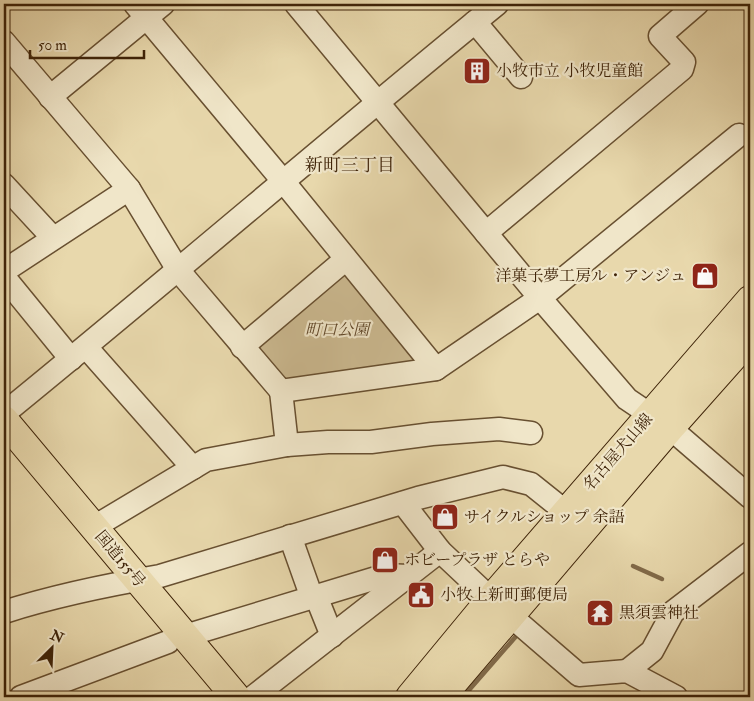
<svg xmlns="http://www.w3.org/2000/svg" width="754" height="701" font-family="'IM FELL Double Pica','Noto Serif JP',serif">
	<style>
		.green { fill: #cbb990; stroke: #846e4c }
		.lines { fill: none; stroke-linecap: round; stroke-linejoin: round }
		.stream { stroke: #816a49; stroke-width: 4.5 }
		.minor-casing { stroke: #685031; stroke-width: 25 }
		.major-casing { stroke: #3e2308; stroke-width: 30 }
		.highway-casing { stroke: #3e2308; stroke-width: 30 }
		.minor { stroke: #f0e6c9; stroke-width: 22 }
		.major { stroke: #e8d8ac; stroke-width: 28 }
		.highway { stroke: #e8d8ac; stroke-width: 28 }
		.labels { text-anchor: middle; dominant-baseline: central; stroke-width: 4.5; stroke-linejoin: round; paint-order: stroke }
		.poi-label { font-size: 16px; fill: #3e2308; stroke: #f0e6c9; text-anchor: start }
		.park-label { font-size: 16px; font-style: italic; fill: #61482a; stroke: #f0e6c9 }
		.street-label { font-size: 16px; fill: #3e2308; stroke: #f0e6c9 }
		.neighbourhood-label { font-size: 18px; fill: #3e2308; stroke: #f0e6c9 }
	</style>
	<rect width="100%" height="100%" fill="#e8d8ac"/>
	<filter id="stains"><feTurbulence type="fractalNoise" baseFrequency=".004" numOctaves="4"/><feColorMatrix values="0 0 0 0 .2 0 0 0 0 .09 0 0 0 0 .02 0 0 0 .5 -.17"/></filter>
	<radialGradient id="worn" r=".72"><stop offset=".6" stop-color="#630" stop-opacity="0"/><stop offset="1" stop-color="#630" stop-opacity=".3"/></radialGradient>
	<polygon class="green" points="347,271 419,359 416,366 284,382 253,343"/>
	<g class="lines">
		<g class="stream">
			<polyline points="633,566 662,579"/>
			<polyline points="463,697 518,634"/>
		</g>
		<g class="minor-casing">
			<g id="minor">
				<polyline points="135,4 283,181 436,369"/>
				<polyline points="296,4 540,298 627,399 670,428 750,497"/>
				<polyline points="475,22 521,77"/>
				<polyline points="4,42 129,189 178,270 281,391 436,369 540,298 739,135"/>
				<polyline points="50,97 163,4"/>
				<polyline points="4,185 53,238"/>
				<polyline points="486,233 682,69 684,62 660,36 697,4"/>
				<polyline points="4,271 129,189"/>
				<polyline points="4,277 71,359"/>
				<polyline points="86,347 193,468"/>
				<polyline points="242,347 346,259"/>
				<path d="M4,411L12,407C175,274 334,137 497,4"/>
				<polyline points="287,445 328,442 371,442 432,434 499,429 531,433"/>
				<polyline points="403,503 440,551 491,599 579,675 627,671 676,697"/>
				<polyline points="94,527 206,460 287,445 281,391"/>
				<polyline points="290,536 312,598"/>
				<polyline points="316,596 332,636"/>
				<path d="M4,612C54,596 107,585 160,576L418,498L503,477L531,484L566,512"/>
				<polyline points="185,636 386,575 408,576"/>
				<polyline points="627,671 652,651 673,612 750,553"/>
				<polyline points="21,697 168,642"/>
				<polyline points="253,697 440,551"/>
			</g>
		</g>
		<g class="major-casing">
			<g id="major">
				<polyline points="410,697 491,599 750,300"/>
				<polyline points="441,697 670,428 750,338"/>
			</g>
		</g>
		<g class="highway-casing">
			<polyline id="highway" points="4,420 236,697"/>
		</g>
		<use href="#minor" class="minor"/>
		<use href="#major" class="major"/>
		<use href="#highway" class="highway"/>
	</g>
	<defs>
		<g id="building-square" transform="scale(1.4375)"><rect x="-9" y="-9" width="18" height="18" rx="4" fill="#8f2418" stroke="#f0e6c9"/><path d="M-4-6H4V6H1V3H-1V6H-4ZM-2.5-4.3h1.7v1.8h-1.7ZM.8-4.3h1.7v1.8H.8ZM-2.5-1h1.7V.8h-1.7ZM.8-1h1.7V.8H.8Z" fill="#fff"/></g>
		<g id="shop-square" transform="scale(1.4375)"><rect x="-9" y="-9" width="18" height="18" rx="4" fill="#8f2418" stroke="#f0e6c9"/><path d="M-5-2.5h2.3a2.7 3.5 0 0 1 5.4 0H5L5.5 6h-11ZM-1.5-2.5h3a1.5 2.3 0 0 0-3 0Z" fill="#fff"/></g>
		<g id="civic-square" transform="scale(1.4375)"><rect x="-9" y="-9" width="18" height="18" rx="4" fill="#8f2418" stroke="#f0e6c9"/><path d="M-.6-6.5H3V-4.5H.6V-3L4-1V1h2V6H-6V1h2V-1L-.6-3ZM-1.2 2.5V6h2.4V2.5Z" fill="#fff"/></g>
		<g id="temple-square" transform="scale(1.4375)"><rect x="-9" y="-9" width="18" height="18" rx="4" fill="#8f2418" stroke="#f0e6c9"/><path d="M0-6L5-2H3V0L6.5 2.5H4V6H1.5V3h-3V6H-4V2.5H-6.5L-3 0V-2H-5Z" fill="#fff"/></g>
	</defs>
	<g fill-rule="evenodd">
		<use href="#building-square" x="477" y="71"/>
		<use href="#shop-square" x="705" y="276"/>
		<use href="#shop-square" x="445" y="517"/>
		<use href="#shop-square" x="385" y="560"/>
		<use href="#civic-square" x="421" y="595"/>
		<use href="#temple-square" x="600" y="613"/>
	</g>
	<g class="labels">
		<g class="poi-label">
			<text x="496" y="71">小牧市立 小牧児童館</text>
			<text x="686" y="276" text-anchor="end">洋菓子夢工房ル・アンジュ</text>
			<text x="464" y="517">サイクルショップ 余語</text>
			<text x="404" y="560">ホビープラザ とらや</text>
			<text x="440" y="595">小牧上新町郵便局</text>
			<text x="619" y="613">黒須雲神社</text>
		</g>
		<g class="park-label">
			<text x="337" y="330">町口公園</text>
		</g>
		<g class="street-label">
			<text transform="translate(618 452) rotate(-49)">名古屋犬山線</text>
			<text transform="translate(120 559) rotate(50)">国道155号</text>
		</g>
		<g class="neighbourhood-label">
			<text x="350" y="165">新町三丁目</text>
		</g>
	</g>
	<rect width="754" height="701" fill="none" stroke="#e8d8ac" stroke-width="20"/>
	<rect x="5" y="5" width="744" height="691" fill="none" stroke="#3e2308" stroke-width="2.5"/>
	<rect x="10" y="10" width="734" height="681" fill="none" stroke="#3e2308"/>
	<g transform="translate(52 648) rotate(24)" stroke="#f0e6c9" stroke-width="4" paint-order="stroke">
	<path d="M0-4L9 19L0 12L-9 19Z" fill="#3e2308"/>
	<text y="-8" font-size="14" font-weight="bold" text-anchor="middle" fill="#3e2308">N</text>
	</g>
	<path d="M30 50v8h114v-8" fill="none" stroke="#3e2308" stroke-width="2.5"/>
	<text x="38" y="50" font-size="15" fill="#3e2308" stroke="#f0e6c9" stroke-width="4" paint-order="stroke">50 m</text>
	<rect width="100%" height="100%" filter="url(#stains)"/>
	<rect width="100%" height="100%" fill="url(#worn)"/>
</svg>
